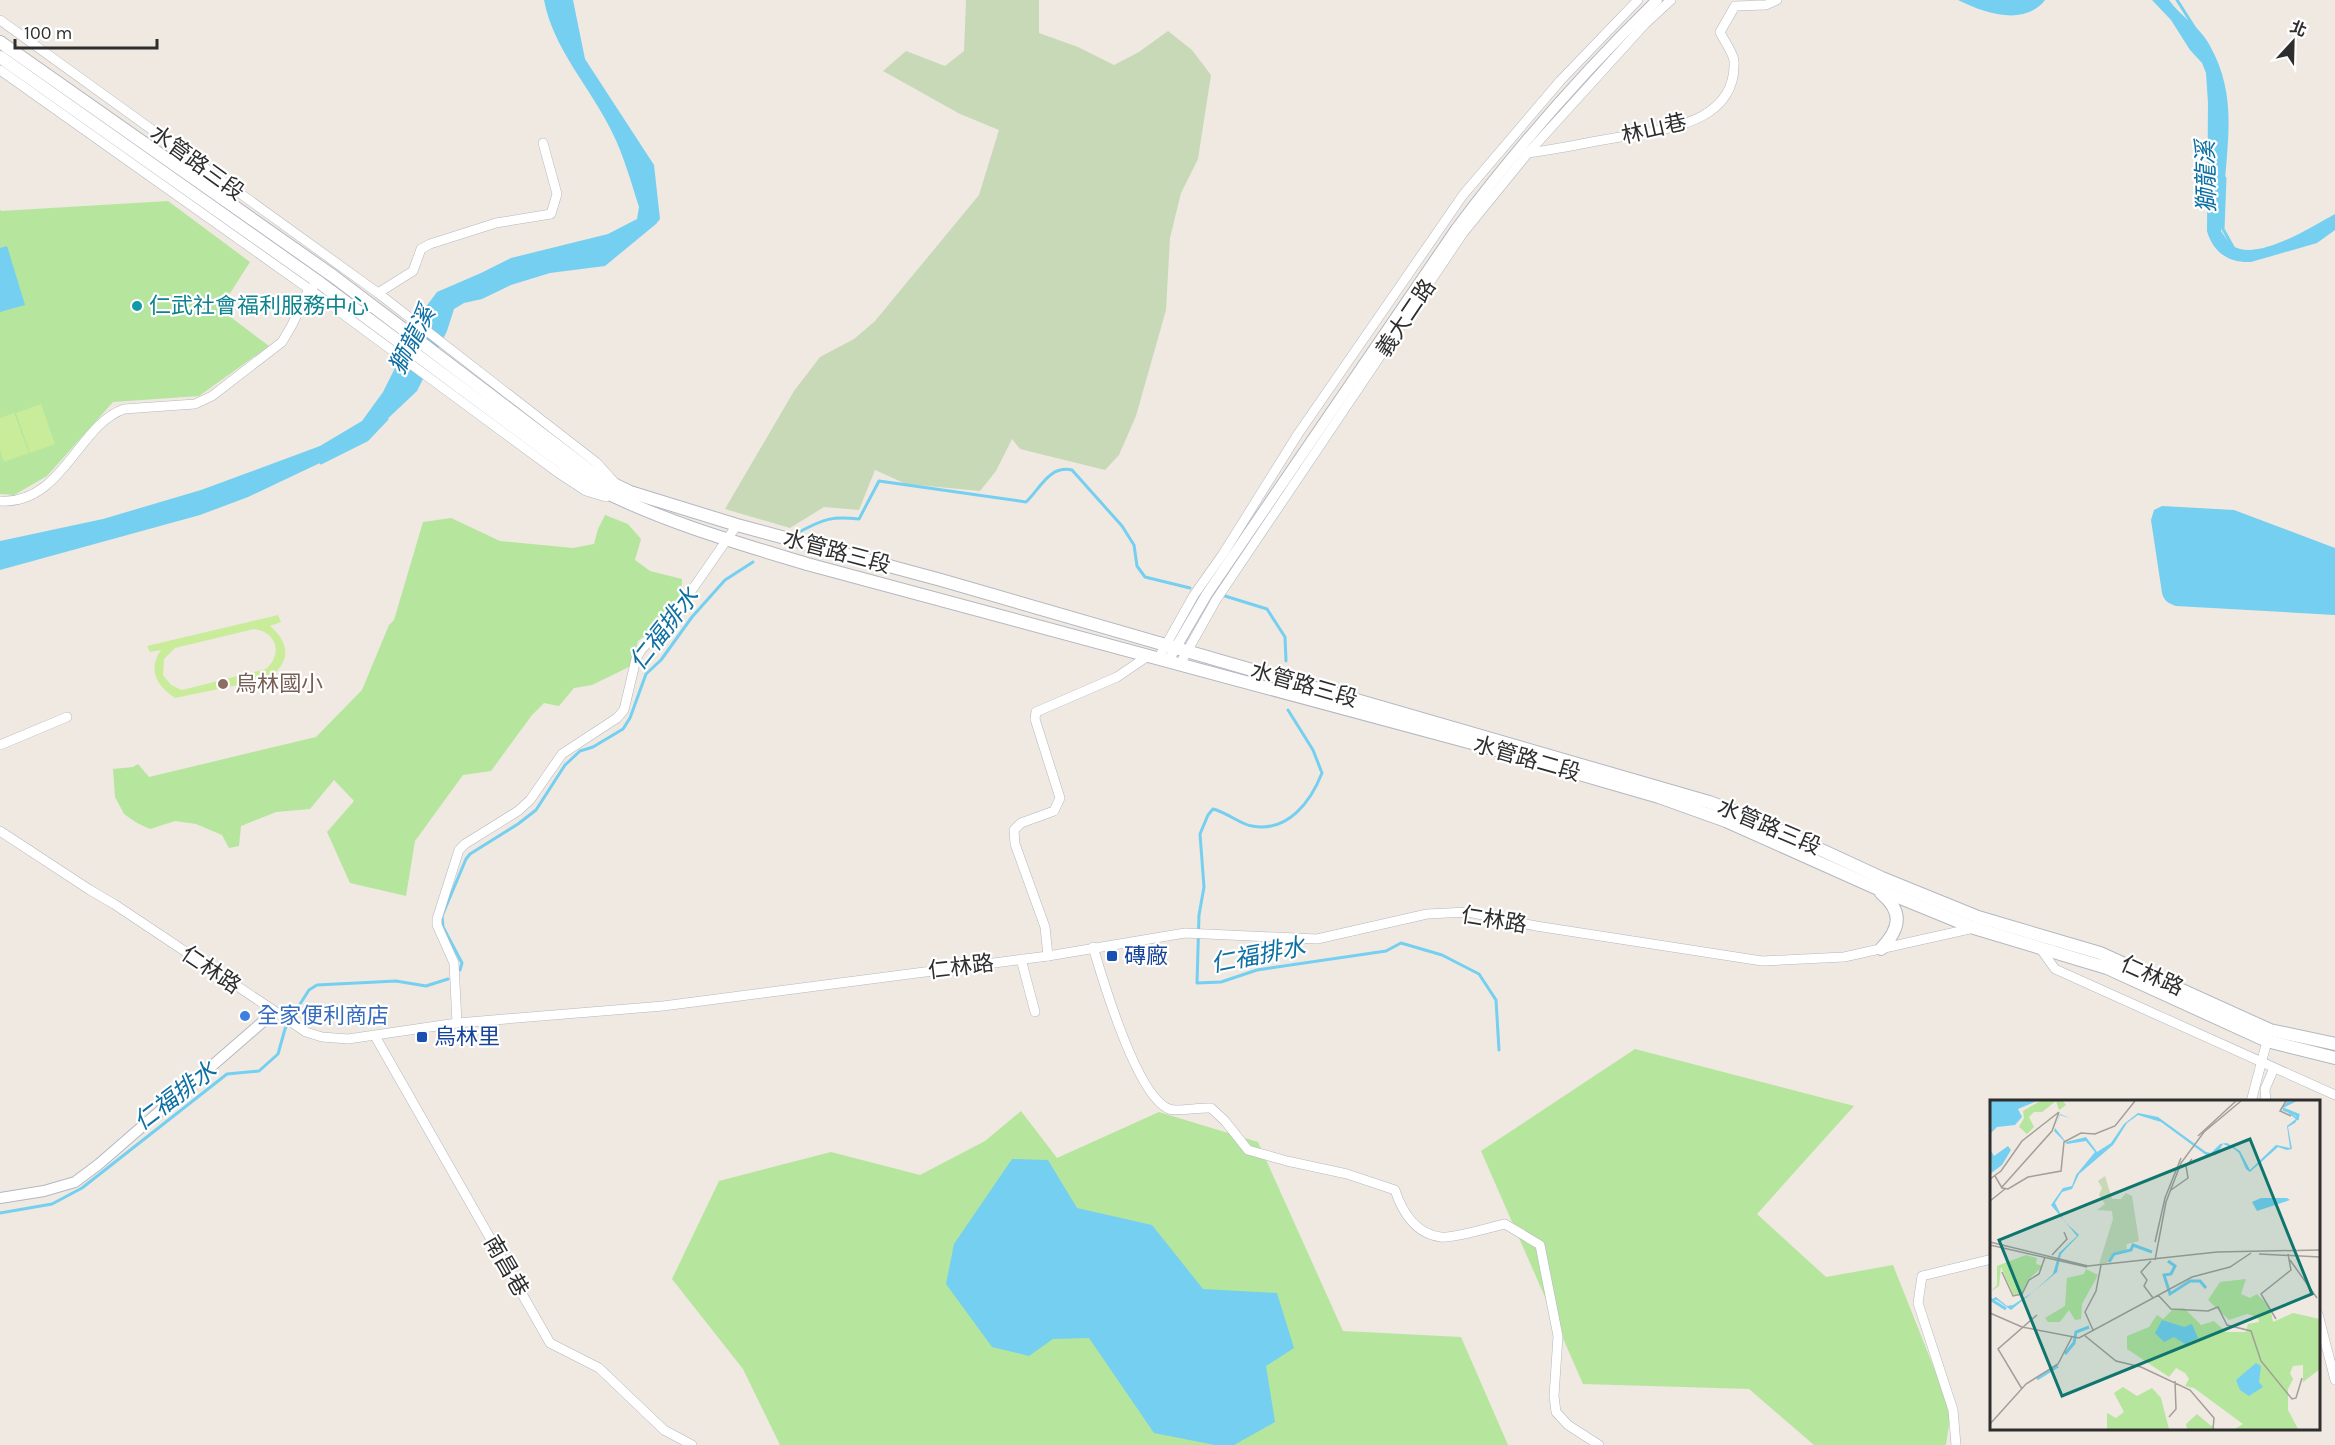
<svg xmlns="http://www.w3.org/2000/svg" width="2335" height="1445" font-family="Karla,'Noto Sans TC',sans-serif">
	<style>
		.green { fill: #b6e59e }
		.cemetery { fill: #c8d9b8 }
		.pitch { fill: #c9ec9a; fill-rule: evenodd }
		.water { fill: #75cff0 }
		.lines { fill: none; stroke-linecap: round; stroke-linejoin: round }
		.stream { stroke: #75cff0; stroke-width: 3 }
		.minor-casing { stroke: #b4b7c1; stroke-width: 10 }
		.tertiary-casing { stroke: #b4b7c1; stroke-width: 12 }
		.secondary-casing { stroke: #b4b7c1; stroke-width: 14 }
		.minor { stroke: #fff; stroke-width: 9 }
		.tertiary { stroke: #fff; stroke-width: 10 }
		.secondary { stroke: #fff; stroke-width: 12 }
		.culture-dot { fill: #0f9aa8; stroke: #fff; stroke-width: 2 }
		.education-dot { fill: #8d6e63; stroke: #fff; stroke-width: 2 }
		.transit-dot { fill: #1a4fb4; stroke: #fff; stroke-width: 2 }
		.shop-dot { fill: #3f7fe0; stroke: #fff; stroke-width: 2 }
		.labels { text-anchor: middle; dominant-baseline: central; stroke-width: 4.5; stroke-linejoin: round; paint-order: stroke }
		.street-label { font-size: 22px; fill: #2e2e2e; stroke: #fff }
		.culture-label { font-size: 22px; fill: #0d838f; stroke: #fff; text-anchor: start }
		.education-label { font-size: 22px; fill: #785e54; stroke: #fff; text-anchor: start }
		.transit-label { font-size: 22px; fill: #164399; stroke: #fff; text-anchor: start }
		.shop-label { font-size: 22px; fill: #366cbe; stroke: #fff; text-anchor: start }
		.water-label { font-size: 24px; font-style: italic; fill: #0d6fa3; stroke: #fff }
		.inset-river { fill: none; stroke: #75cff0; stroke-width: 3 }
		.inset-road { fill: none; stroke: #a29e99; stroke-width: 1.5 }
		.view { fill: #0f766e; fill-opacity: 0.15; stroke: #0f766e; stroke-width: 3 }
		.inset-edge { fill: none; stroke: #2e2e2e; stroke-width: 3 }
	</style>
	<rect width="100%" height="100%" fill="#efe9e1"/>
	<g class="green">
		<polygon points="168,201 250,262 220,309 269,346 199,396 113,402 47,476 14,495 0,494 0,209 1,211"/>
		<polygon points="605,515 628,524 641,539 635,560 650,571 682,579 681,597 663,622 638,641 631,666 592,685 574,688 559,706 544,703 532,715 491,771 463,775 415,841 406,896 350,883 327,832 354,801 334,780 310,809 276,812 241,826 239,846 229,848 222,835 196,824 175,821 150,829 137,823 124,814 115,797 113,769 133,767 138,764 149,777 316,737 362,690 389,625 394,620 423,522 451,518 500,541 573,548 594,544 598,529"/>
		<polygon points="1635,1049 1854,1106 1757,1214 1826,1277 1893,1265 1951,1411 1946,1445 1814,1445 1749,1389 1583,1384 1481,1151"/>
		<polygon points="1021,1111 1057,1158 1159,1112 1258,1142 1343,1331 1461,1337 1508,1445 780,1445 743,1369 672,1279 719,1181 831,1152 920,1175 985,1141"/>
	</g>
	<polygon class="cemetery" points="966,0 1039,0 1039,33 1078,47 1114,65 1139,52 1168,31 1192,50 1211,75 1198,159 1181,193 1170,238 1166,310 1136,416 1119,455 1105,470 1020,449 1012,439 996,471 980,491 906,484 875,470 859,510 824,507 790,528 725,509 794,391 820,357 854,339 875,321 979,195 999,130 960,114 883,71 906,51 945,66 964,51"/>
	<g class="pitch">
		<polygon points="41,404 55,444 30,453 16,413"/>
		<polygon points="14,413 29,453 4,462 0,451 0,418"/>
		<path d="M278,615L281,622L270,626C291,644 291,663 267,679L175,698C157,686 147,670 161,650L150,652L147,646ZM254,629C277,632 283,654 266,669L182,690L171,685L163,675L164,659L175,648Z"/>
	</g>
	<g class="water">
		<path d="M544,0H573L585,59L654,165L660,219L656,224L605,266L550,273L511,285L482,299L464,303L454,309L447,331L417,391L362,443L248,497L200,515L0,570V541L103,519L201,490L320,446L362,421L383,392L425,308L437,292L481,273L511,258L608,234L637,219L639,207C631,182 624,156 612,132C591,88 553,49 544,0Z"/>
		<path d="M1958,0H2045C2024,27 1984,13 1958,0Z"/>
		<path d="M2152,0H2169C2180,16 2200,27 2209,44C2235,90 2229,130 2225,180C2224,196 2226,215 2221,231C2224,235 2228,242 2233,246C2257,262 2313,226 2335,214V230L2317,243L2251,262C2228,263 2213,252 2207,231L2208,103L2206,73L2202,63L2190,50L2171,20Z"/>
		<polygon points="7,246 25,305 0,312 0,248"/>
		<path d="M2162,506L2234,510L2335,548V615L2176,606C2168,603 2164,601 2162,593L2151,520L2154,510Z"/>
		<polygon points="1012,1159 1048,1160 1077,1208 1152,1225 1203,1289 1277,1293 1294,1348 1266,1366 1275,1422 1234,1445 1215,1445 1154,1433 1089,1338 1053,1339 1029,1356 992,1347 946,1284 954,1244"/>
	</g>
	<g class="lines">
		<g class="stream">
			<polyline points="2177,0 2196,30"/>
			<polyline points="2225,178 2223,229 2233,247"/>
			<polyline points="321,463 367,440 387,419"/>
			<path d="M801,531C824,519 832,516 859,519L879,481L1026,502C1040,489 1049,465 1072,470L1122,526L1134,545L1137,566L1145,577L1190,588"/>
			<polyline points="1225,596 1267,609 1285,637 1286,661"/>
			<path d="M1288,710L1313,750L1322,773C1311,801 1288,833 1252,826C1242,825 1228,813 1213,809L1208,815L1200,834L1204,887L1199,915L1197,983L1221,982L1257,970L1386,951L1401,943L1442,955L1479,974L1496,1000L1499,1050"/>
			<polyline points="460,970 462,963 443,927 442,916 466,859 470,854 518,824 536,810 565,765 580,751 593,747 623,729 630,718 646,674 661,660 692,617 725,580 753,562"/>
			<polyline points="0,1213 52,1204 82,1188 227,1074 259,1071 278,1054 285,1029 293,1015 309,990 317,985 396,981 426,986 448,979"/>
		</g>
		<g class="minor-casing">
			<g id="minor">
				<polyline points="0,20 378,293 597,463 615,483"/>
				<polyline points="0,70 309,289 557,472 586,491 606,497"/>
				<path d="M1528,153C1559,149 1589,142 1620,137C1664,129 1737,124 1734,61C1733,52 1724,41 1720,32L1735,6L1766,5L1777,0"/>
				<polyline points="378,293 413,271 421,249 430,244 496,223 551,214 557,194 543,143"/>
				<path d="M0,501C62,505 78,425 124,409L195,404L212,396L282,342L292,325L309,289L313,287"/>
				<polyline points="1158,659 1194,595 1223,554 1298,434 1463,195 1560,81 1638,0"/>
				<polyline points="1180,664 1216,600 1463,233 1528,153 1645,24 1671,0"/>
				<polyline points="0,745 67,717"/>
				<polyline points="0,831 90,890 114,904 306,1032 322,1037 348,1039 457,1023 663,1006 1048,956 1185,933 1317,939 1427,914 1468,912 1536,926 1762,961 1844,957 1974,928"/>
				<path d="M1093,947C1103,981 1137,1096 1169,1109C1176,1112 1201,1107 1211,1108L1225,1121L1248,1150L1287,1161L1347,1174L1395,1190C1402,1212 1416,1234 1441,1237C1453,1239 1491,1227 1505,1224L1540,1245L1558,1336L1554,1396L1556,1412L1568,1425L1599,1445"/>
				<polyline points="2040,948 2055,969 2335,1095"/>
				<polyline points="1048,956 1045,927 1015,844 1014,830 1021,823 1054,811 1060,798 1035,719 1036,712 1117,677 1148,656"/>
				<polyline points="1021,959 1035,1012"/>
				<polyline points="457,1023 454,963 437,925 437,919 459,850 465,844 518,811 530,800 562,754 617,718 624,710 636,659 641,650 676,613 737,525"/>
				<polyline points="375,1036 550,1343 599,1368 664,1430 692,1445"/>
				<polyline points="2251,1102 2267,1041"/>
				<polyline points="2266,1102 2265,1089 2274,1068"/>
				<polyline points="2318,1314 2335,1380"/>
				<polyline points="1956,1445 1953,1410 1918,1303 1922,1276 1992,1259"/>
			</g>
		</g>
		<g class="tertiary-casing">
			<g id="tertiary">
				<path d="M1168,661L1207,594L1456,229C1516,149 1586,69 1657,0"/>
				<polyline points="0,1198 44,1191 75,1182 99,1164 274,1012"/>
			</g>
		</g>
		<g class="secondary-casing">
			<g id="secondary">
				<polyline points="0,42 333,276 597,476 630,492 737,525 941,580 1709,802 1750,817 1882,878 1978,917 2100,953 2270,1030 2335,1044"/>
				<path d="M0,57L320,283L593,486C661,521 734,542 807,564L1472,743L1659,797L1726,821L1876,888L1974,928L2107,968L2267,1041L2335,1058"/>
				<path d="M1881,893C1904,912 1900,929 1881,949"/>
			</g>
		</g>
		<use href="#minor" class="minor"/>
		<use href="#tertiary" class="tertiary"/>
		<use href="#secondary" class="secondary"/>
	</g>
	<circle class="culture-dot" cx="137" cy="306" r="6"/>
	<circle class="education-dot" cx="223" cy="684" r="6"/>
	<g class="transit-dot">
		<rect x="1106" y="950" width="12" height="12" rx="3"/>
		<rect x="416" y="1031" width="12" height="12" rx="3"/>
	</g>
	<circle class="shop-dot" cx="245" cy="1016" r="6"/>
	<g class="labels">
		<g class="street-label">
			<text transform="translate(1654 129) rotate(-13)">林山巷</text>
			<text transform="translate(197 163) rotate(36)">水管路三段</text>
			<text transform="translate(1406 318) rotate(-56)">義大二路</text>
			<text transform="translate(837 552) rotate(15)">水管路三段</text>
			<text transform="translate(1304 685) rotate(16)">水管路三段</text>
			<text transform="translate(1527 759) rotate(16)">水管路二段</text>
			<text transform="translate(1769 827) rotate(23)">水管路三段</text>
			<text transform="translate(1494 920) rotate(9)">仁林路</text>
			<text transform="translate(961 967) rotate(-7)">仁林路</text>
			<text transform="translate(211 970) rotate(34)">仁林路</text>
			<text transform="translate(2152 976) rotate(24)">仁林路</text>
			<text transform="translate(506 1266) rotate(60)">南昌巷</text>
		</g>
		<g class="culture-label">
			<text x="149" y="306">仁武社會福利服務中心</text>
		</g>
		<g class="education-label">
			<text x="235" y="684">烏林國小</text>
		</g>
		<g class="transit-label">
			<text x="1124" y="956">磚廠</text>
			<text x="434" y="1037">烏林里</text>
		</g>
		<g class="shop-label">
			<text x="257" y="1016">全家便利商店</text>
		</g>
		<g class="water-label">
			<text transform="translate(2206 177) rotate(-91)">獅龍溪</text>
			<text transform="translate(412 340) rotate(-63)">獅龍溪</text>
			<text transform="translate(664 629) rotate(-52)">仁福排水</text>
			<text transform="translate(1258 955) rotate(-11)">仁福排水</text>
			<text transform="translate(175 1096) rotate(-37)">仁福排水</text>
		</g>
	</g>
	<g transform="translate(1990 1100)">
		<rect width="330" height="330" fill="#efe9e1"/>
		<path d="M50,1H73L76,5L69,10L66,1L52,12H44L39,17L44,27L37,34L29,27L34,18L33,11ZM36,155L47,158L46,164L53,166L39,179L32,193L24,196L11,167L9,186L0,192L7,185V166ZM96,169L108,175L92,204L91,219L85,220L79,210L70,222H58L55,218L75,206L77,178L94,174ZM256,179L251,194L260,198L267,194L280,207L283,222L303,213L330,219V269L313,282V265L303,266L300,273L303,279L298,289V310L308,329H245L253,324L204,288L195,286L199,279L195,273L186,268L179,277L137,249V236L159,227L167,215L173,219L182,210L194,208L211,225L224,221L236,232H256L258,224L269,222L268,217L257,214L239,220L218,200L230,182ZM133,287L147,296L162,288L171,298L179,329H117V313L126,318L134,312L124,293ZM207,314L220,325L226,329H197L196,324Z" fill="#b6e59e"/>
		<path d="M115,76L122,99H131L136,93L142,96L149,141L137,144L136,151L124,153L117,163L109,164L123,119L122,111L107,110L115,104L109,95L112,88L108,81Z" fill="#c8d9b8"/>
		<path d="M0,1H47L28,9L32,17L25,25L7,27L0,34ZM307,1L293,8L308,18L305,23L298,27L302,49L297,50L288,47L260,72L256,69L249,53L243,48L233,44L226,55H216L171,22L148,15L137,23L123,45L89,74L82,89L72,92L65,103L74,121L89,135L71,154L67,172L21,210L7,200H0L6,197L17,206L23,205L43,192L63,174L69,153L87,136L61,105L73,88L82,86L86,75L105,52L96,41L77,44L64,31L70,14L80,18L70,15L65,28L76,42L96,37L107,52L121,43L134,24L148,13L168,17L216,52L221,53L230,44L237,43L250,51L260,70L286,45L300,48L297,26L306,19L292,8L297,2ZM18,46L21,50L12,65L0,74V49L4,56ZM271,98H297L300,100L267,111L262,102ZM172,220L194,227L202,224L208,238L195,244L184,237L174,242L165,233ZM266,263L271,266L269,282L273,287L259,296L250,290L246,280Z" fill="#75cff0"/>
		<path class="inset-river" d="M293,9L308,15L307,20M178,161L185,166L181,174L174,175L180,194L200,181H210L216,188M119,162L124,154L141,150L143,145L162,152M0,199L16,209M75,254L84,243L86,232L99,227M47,279L68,266"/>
		<path class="inset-road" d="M296,1L290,11L301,16M208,36L246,1M5,76L12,88L18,89L38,77L71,71L74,42L91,33L105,34L125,26L145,1M0,79L11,71L32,41L69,12M12,87L62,31L69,12M181,90L198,78L196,66L202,59M0,101L15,89M0,142L98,166L227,152L330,150M165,142L175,98L191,58M0,145L97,167M269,154L330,157M62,155L77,139L74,132M165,160L176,102L191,63L214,32L251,1M300,160L327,198M161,161L151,172L157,180L154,186L163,198M12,172L23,196L32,194L39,180L49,174L55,157M168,195L181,209L218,211L228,207L237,225L261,231L271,261L302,299L306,298L312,278M0,213L32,227L89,238L202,177L240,167L261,153M286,219L271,194L301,170L298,154M103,230L95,212L106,191L111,165M94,235L126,261L151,267L200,290L224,318L223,329M32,289L8,249L47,215M179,317L186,309L185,281M0,324L36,284L68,264L82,237"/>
		<path class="view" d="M260,39L322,194L72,296L9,140Z"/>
		<rect width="330" height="330" class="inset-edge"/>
	</g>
	<g transform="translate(2293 42) rotate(22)" stroke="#ffffff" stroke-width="4.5" paint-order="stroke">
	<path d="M0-4.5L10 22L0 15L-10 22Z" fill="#2e2e2e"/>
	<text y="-9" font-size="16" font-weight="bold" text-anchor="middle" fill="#2e2e2e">北</text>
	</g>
	<path d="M15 39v9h142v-9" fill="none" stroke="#2e2e2e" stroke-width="3"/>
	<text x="24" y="39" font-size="18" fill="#2e2e2e" stroke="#ffffff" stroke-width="4.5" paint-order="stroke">100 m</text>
</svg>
